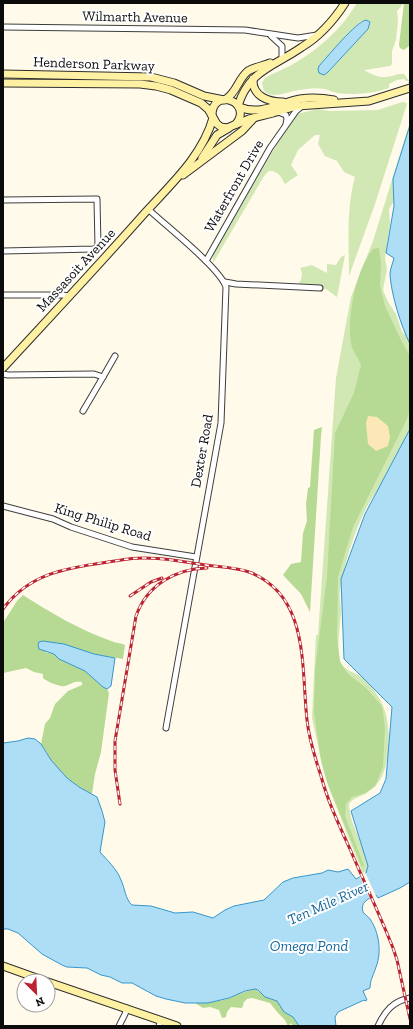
<svg xmlns="http://www.w3.org/2000/svg" width="413" height="1029" font-family="'Zilla Slab',serif">
	<style>
		.green { fill: #d1e8b4; fill-rule: evenodd }
		.forest { fill: #b6d993 }
		.sand { fill: #fbe8b6 }
		.water { fill: #aedef6; stroke: #3597cd }
		.pier { fill: #fffae9 }
		.lines { fill: none; stroke-linecap: round; stroke-linejoin: round }
		.minor-casing { stroke: #3e3e3e; stroke-width: 7 }
		.secondary-casing { stroke: #2d2d2d; stroke-width: 9 }
		.minor { stroke: #fff; stroke-width: 5 }
		.secondary { stroke: #fff1a4; stroke-width: 7 }
		.rail-casing { stroke: #bb2431; stroke-width: 3 }
		.rail { stroke: #fff; stroke-width: 1.5; stroke-dasharray: 4.5; stroke-linecap: butt }
		.labels { text-anchor: middle; dominant-baseline: central; stroke-width: 4; stroke-linejoin: round; paint-order: stroke }
		.street-label { font-size: 14px; fill: #0b0b0b; stroke: #fff }
		.water-label { font-size: 15px; font-style: italic; fill: #15679c; stroke: #fff }
	</style>
	<rect width="100%" height="100%" fill="#fffae9"/>
	<g class="green">
		<path d="M357,3H404L397,11L398,21L396,40L392,51V64L390,66L364,70C373,75 381,79 392,76C396,75 400,73 404,74L409,81H406L404,79L397,80L389,84V88C372,94 355,95 337,93C332,92 329,90 325,89C315,87 304,89 294,91C283,93 273,99 264,91L262,83L265,78C273,73 282,70 290,66C317,51 341,30 357,3ZM361,21L368,29L328,72L319,66Z"/>
		<path d="M402,102L407,103L406,107L375,204L349,276C349,244 346,209 355,177L344,172L337,161L325,156L318,144L320,135H315L298,150L291,165L298,175L285,184C281,177 278,170 269,171L264,176L213,263V255L271,154L297,114L318,109L329,111L378,110Z"/>
		<path d="M410,122V134L394,201L389,209L390,224L385,258L387,269L383,290L388,302L396,314L402,332L405,335L392,288L410,283V461C400,470 389,478 380,487C362,508 348,550 343,576C342,581 340,586 340,591C339,598 341,605 341,612C340,627 336,650 341,663C345,671 355,672 361,677C386,698 391,722 388,753C386,768 382,784 368,792C362,797 352,797 349,805C350,810 350,816 352,821C357,837 370,855 367,872L363,874L330,791L323,769L312,718L316,635H318L336,378L351,297L373,241Z"/>
		<path d="M345,255L337,297L326,289L298,285C301,281 304,273 300,268L312,265L327,273V264L336,265L341,257Z"/>
	</g>
	<g class="forest">
		<polygon points="404,3 410,3 410,45 404,50 400,48 399,45"/>
		<path d="M379,248L381,262L380,286L385,306L401,340L410,356V408L407,419L353,527L338,577L337,638L340,662L348,674L366,688L382,706L385,727L383,767L375,786L365,793L352,797L346,804L345,816L364,866L362,867L327,782L321,760L314,713L315,670L327,577L335,433L354,393L361,365C358,358 352,350 351,343C347,317 356,269 373,249Z"/>
		<polygon points="322,427 321,436 310,612 301,594 283,575 291,564 301,562 303,533 307,521 306,504 308,488 310,487 314,430"/>
		<path d="M23,595C51,613 80,630 111,641C115,643 121,643 125,645L123,659L94,654L75,648L44,652L54,654L59,659L85,671L103,687L107,689L109,693L101,752L95,774L92,794C76,786 61,775 51,760C48,754 45,749 41,744L45,724L50,718L55,704L68,691L82,685V682C72,681 73,684 65,686C59,687 48,682 43,678V674L34,672L26,668L3,673V623L17,601Z"/>
		<path d="M255,989L268,998L277,1001L284,1012L293,1017L299,1026H293L291,1023L288,1026L285,1020L278,1013L270,1003L252,998L247,999L244,1002L242,1008L231,1007L227,1012L226,1017L222,1018L219,1010L210,1007L203,1008L195,1003C207,1002 220,1002 230,998C239,994 246,991 255,989Z"/>
	</g>
	<polygon class="sand" points="368,416 377,417 388,426 390,437 388,446 376,451 368,444 366,423"/>
	<g class="water">
		<path d="M366,20L370,22L368,29L328,72L324,75L319,73L318,69L319,66C328,56 356,22 366,20Z"/>
		<path d="M410,125V344C401,326 391,294 390,274C390,269 393,263 394,258L386,253L394,206L393,179Z"/>
		<path d="M410,429V882L400,888L378,898L376,895C368,899 360,902 363,912C365,915 368,916 370,919C379,932 382,952 376,967C374,974 370,980 370,988L363,991L367,1000L365,1001L364,1000L338,1012L335,1017L336,1026H299L293,1017L284,1012L277,1001L265,997L258,990L255,989L245,991L229,998L208,1003H185L166,999L156,996L132,983H122L110,977L101,975L87,968L67,967L62,965L42,954L18,933L8,929H3V743L18,741L28,738L35,739L41,744L51,760L67,778L79,787L97,797L102,811L105,822L100,852C107,860 117,869 121,880C125,888 125,899 132,905L151,906L175,913L193,912L213,918L225,910L234,906L264,900L283,882L293,878L322,873L328,870L338,872L348,869L356,879L366,873L368,866L351,811L380,793L386,779L392,707L344,659L341,579L365,514Z"/>
		<polygon points="43,641 64,644 94,654 115,658 111,686 107,689 103,687 85,671 59,659 54,654 39,649 38,645 39,642"/>
	</g>
	<polygon class="pier" points="365,872 376,896 370,899 359,875"/>
	<g class="lines">
		<g class="minor-casing">
			<g id="minor">
				<polyline points="3,27 245,30 298,38 317,35"/>
				<polyline points="271,36 282,46 282,59"/>
				<polyline points="278,112 286,115 287,119 286,124"/>
				<polyline points="3,200 97,199 98,247 94,249 3,251"/>
				<path d="M148,209C165,225 220,268 226,287L221,423L166,728"/>
				<polyline points="206,261 270,148 296,111 302,106"/>
				<polyline points="225,282 236,284 320,288"/>
				<polyline points="3,295 62,295 69,296"/>
				<polyline points="3,374 8,375 94,374 103,377 115,356"/>
				<polyline points="83,411 103,377"/>
				<polyline points="3,506 53,519 71,527 132,547 196,557"/>
				<polyline points="119,1026 125,1014 127,1008"/>
				<polyline points="159,1026 161,1020"/>
				<path d="M378,1026C385,1011 393,1001 410,998"/>
			</g>
		</g>
		<g class="secondary-casing">
			<g id="secondary">
				<polyline points="3,74 151,77 174,83 204,96 224,100"/>
				<path d="M253,79C252,96 268,102 283,102"/>
				<polyline points="3,83 140,84 156,86 171,90 201,103 208,109 217,124 221,127 227,128 249,119 273,113 297,106 369,101 410,88"/>
				<path d="M226,99C237,92 238,79 248,71C254,67 263,66 270,63"/>
				<path d="M238,106C249,70 275,66 302,47C320,36 334,20 345,3"/>
				<path d="M239,107C260,116 280,103 300,99C312,97 323,98 334,100"/>
				<path d="M212,116C211,87 254,101 236,124"/>
				<polyline points="202,158 217,135 229,128"/>
				<polyline points="183,175 242,131 254,118"/>
				<path d="M3,368C50,317 97,267 143,215C169,186 202,157 213,118"/>
				<polyline points="3,966 45,981"/>
				<polyline points="48,982 177,1026"/>
			</g>
		</g>
		<use href="#minor" class="minor"/>
		<use href="#secondary" class="secondary"/>
		<g class="rail-casing">
			<g id="rail">
				<polyline points="130,596 151,582 162,578"/>
				<path d="M3,609C32,569 76,567 121,560C149,555 178,561 206,565C220,567 235,567 249,572C310,595 301,668 307,720C309,739 315,758 321,776C328,802 339,825 350,849C364,882 380,915 393,948L397,960L410,1019"/>
				<path d="M120,804L115,770V741L136,616C147,585 175,569 207,568"/>
			</g>
		</g>
		<use href="#rail" class="rail"/>
	</g>
	<g class="labels">
		<g class="street-label">
			<text transform="translate(135 17) rotate(1)">Wilmarth Avenue</text>
			<text transform="translate(94 64) rotate(2)">Henderson Parkway</text>
			<text transform="translate(234 186) rotate(-60)">Waterfront Drive</text>
			<text transform="translate(76 270) rotate(-47)">Massasoit Avenue</text>
			<text transform="translate(202 451) rotate(-80)">Dexter Road</text>
			<text transform="translate(103 522) rotate(17)">King Philip Road</text>
		</g>
		<g class="water-label">
			<text transform="translate(328 903) rotate(-24)">Ten Mile River</text>
			<text x="309" y="946">Omega Pond</text>
		</g>
	</g>
	<rect width="413" height="1029" fill="none" stroke="#0b0b0b" stroke-width="8"/>
	<g transform="translate(36 993) rotate(156)"><circle r="19" fill="#ffffff" stroke="#9d9d9d"/>
	<path d="M0-3L7 15L0 10L-7 15Z" fill="#bb2431"/>
	<text y="-6" font-size="11" font-weight="bold" text-anchor="middle" fill="#0b0b0b">N</text>
	</g>
</svg>
